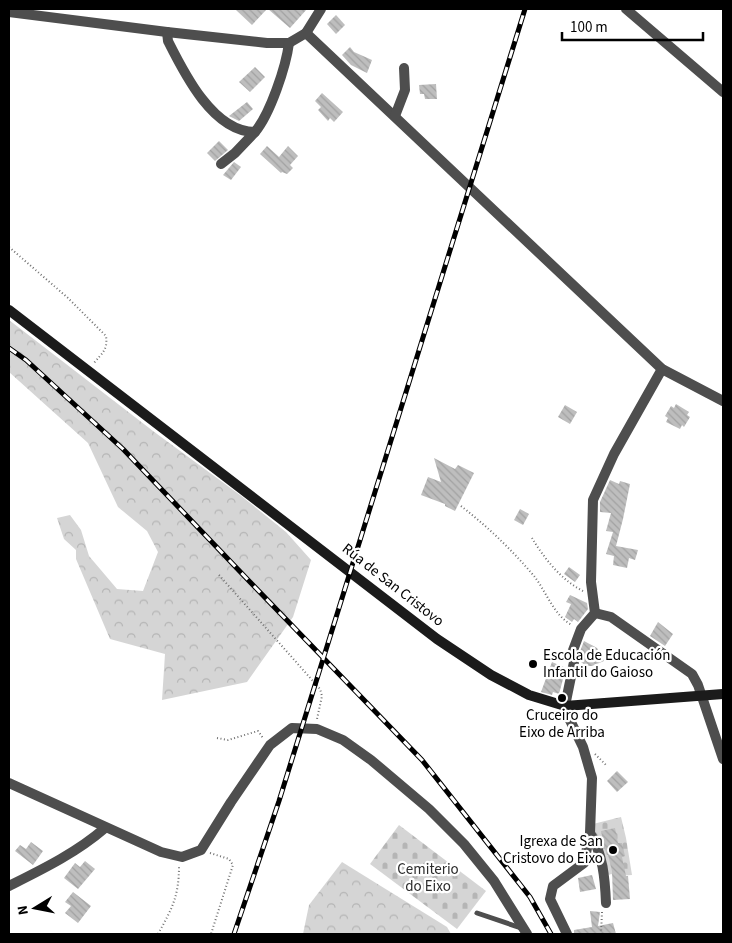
<svg xmlns="http://www.w3.org/2000/svg" width="732" height="943" font-family="'Source Sans 3',sans-serif">
	<style>
		.forest { fill: url(#forest-crowns) }
		.cemetery { fill: url(#cemetery-stones) }
		.building { fill: url(#building-back-hatch) }
		.lines { fill: none; stroke-linecap: round; stroke-linejoin: round }
		.path { stroke: #707070; stroke-width: 2; stroke-dasharray: 1 2.5; stroke-linecap: butt }
		.lane { stroke: #4e4e4e; stroke-width: 5 }
		.street { stroke: #4e4e4e; stroke-width: 10 }
		.secondary { stroke: #1b1b1b; stroke-width: 10 }
		.rail-casing { stroke: #000; stroke-width: 5 }
		.rail { stroke: #fff; stroke-width: 3; stroke-dasharray: 9; stroke-linecap: butt }
		.poi-dot { fill: #000; stroke: #fff; stroke-width: 2 }
		.labels { text-anchor: middle; dominant-baseline: central; stroke-width: 4.5; stroke-linejoin: round; paint-order: stroke }
		.street-label { font-size: 15px; fill: #000; stroke: #fff }
		.poi-label { font-size: 15px; fill: #000; stroke: #fff; text-anchor: start }
		.park-label { font-size: 15px; fill: #2c2c2c; stroke: #fff }
	</style>
	<defs>
		<pattern id="forest-crowns" width="20" height="18" patternUnits="userSpaceOnUse" patternTransform="scale(1.25)"><rect width="20" height="18" fill="#d5d5d5"/><path d="M2 6a3 3 0 1 1 6 0M12 15a3 3 0 1 1 6 0" fill="none" stroke="#b5b5b5"/></pattern>
		<pattern id="cemetery-stones" width="16" height="16" patternUnits="userSpaceOnUse" patternTransform="scale(1.25)"><rect width="16" height="16" fill="#d5d5d5"/><path d="M2 7V4a2 2 0 0 1 4 0v3zM10 15v-3a2 2 0 0 1 4 0v3z" fill="#b5b5b5"/></pattern>
		<pattern id="building-back-hatch" width="6" height="6" patternUnits="userSpaceOnUse" patternTransform="scale(1.25)"><rect width="6" height="6" fill="#bebebe"/><path d="M-1 5l2 2M0 0l6 6M5-1l2 2" fill="none" stroke="#a2a2a2"/></pattern>
	</defs>
	<rect width="100%" height="100%" fill="#fff"/>
	<g class="forest">
		<polygon points="9,320 153,431 240,495 286,532 311,560 293,617 247,682 162,700 165,654 110,639 76,559 76,550 64,539 57,518 70,515 81,530 89,556 117,589 143,591 158,552 147,531 118,507 88,443 9,372"/>
		<polygon points="342,862 447,927 451,934 303,934 309,905"/>
	</g>
	<g class="cemetery">
		<polygon points="621,817 626,838 632,875 618,876 611,874 609,875 605,869 593,824"/>
		<polygon points="399,825 486,891 457,929 370,864"/>
	</g>
	<g class="building">
		<polygon points="235,9 267,9 252,25"/>
		<polygon points="268,9 307,9 290,28"/>
		<polygon points="336,15 345,25 336,34 327,24"/>
		<polygon points="350,47 354,52 372,60 367,73 351,65 342,55"/>
		<polygon points="255,67 265,77 250,92 239,82"/>
		<polygon points="436,84 437,99 425,99 424,94 420,94 419,85"/>
		<polygon points="322,93 343,112 334,122 330,118 328,121 318,110 321,107 315,101"/>
		<polygon points="247,102 253,109 239,121 229,116"/>
		<polygon points="219,141 228,150 215,161 207,153"/>
		<polygon points="267,146 279,157 288,146 298,156 290,165 293,168 287,174 282,172 281,173 260,154"/>
		<polygon points="234,162 241,167 231,180 223,175"/>
		<polygon points="676,404 689,412 687,415 690,417 684,427 682,425 680,429 666,422 668,418 665,416 671,406 674,408"/>
		<polygon points="565,405 577,412 570,424 558,417"/>
		<polygon points="434,458 455,469 458,465 474,473 455,511 445,506 445,504 421,495 428,477 441,482"/>
		<polygon points="610,480 619,484 620,481 630,484 623,519 616,546 638,550 635,560 629,558 627,568 613,565 614,556 606,554 613,532 606,531 611,513 600,512 600,502"/>
		<polygon points="520,509 529,514 523,525 514,520"/>
		<polygon points="569,567 580,575 575,582 564,574"/>
		<polygon points="570,595 587,603 588,609 578,622 574,619 572,622 565,617 571,604 566,602"/>
		<polygon points="658,622 673,634 665,646 650,636"/>
		<polygon points="584,641 597,648 604,661 592,666 586,666 581,662 579,654"/>
		<polygon points="552,662 566,668 559,694 553,692 552,695 541,692"/>
		<polygon points="617,771 628,782 617,792 607,781"/>
		<polygon points="615,828 618,843 622,843 625,856 622,857 626,876 628,876 630,899 613,900 612,871 608,855 607,855 604,846 601,831"/>
		<polygon points="31,842 43,851 33,865 15,851 20,845 26,849"/>
		<polygon points="85,861 95,869 78,889 64,878 75,863 80,867"/>
		<polygon points="592,875 596,889 580,892 578,878"/>
		<polygon points="73,892 91,906 78,923 65,913 71,906 65,902"/>
		<polygon points="590,911 600,912 598,926 613,923 616,934 574,934 574,930 592,927"/>
	</g>
	<g class="lines">
		<g class="path">
			<path d="M9,247L68,298L106,336C108,350 102,353 94,363"/>
			<path d="M461,506C488,527 512,550 534,576C546,591 554,616 572,625"/>
			<path d="M532,538C544,558 561,580 583,591"/>
			<polyline points="219,575 320,689 322,696 317,719"/>
			<polyline points="217,738 228,740 258,731 263,738"/>
			<polyline points="595,754 606,765"/>
			<polyline points="210,853 229,859 233,865 211,934"/>
			<path d="M158,934C172,909 179,896 179,866"/>
			<polyline points="601,934 602,912"/>
		</g>
		<polyline class="lane" points="477,913 524,929"/>
		<g class="street">
			<polyline points="626,9 723,92"/>
			<polyline points="9,12 167,32 267,43 289,43"/>
			<path d="M167,32L168,41C184,73 213,132 255,132C270,114 286,67 289,43"/>
			<polyline points="306,33 662,369 723,401"/>
			<polyline points="289,43 306,33 321,9"/>
			<polyline points="395,116 405,90 404,68"/>
			<polyline points="221,164 235,153 255,132"/>
			<polyline points="595,613 611,617 692,674 698,685 723,759"/>
			<polyline points="9,783 161,852 182,857 201,850 231,802 270,745 292,728 317,729 343,740 371,760 429,809 464,844 494,881 527,934"/>
			<path d="M590,833C603,854 605,879 606,903"/>
			<path d="M9,886C43,869 76,853 105,828"/>
			<polyline points="567,934 550,899 553,886 584,863 590,833 592,778 583,747 567,714 565,706 574,662 572,653 581,629 595,613 591,582 593,500 614,454 662,369"/>
		</g>
		<polyline class="secondary" points="9,310 437,639 491,675 529,695 565,706 723,694"/>
		<g class="rail-casing">
			<g id="rail">
				<polyline points="9,348 26,360 123,449 250,582 422,760 530,897 551,934"/>
				<polyline points="234,934 279,801 525,9"/>
			</g>
		</g>
		<use href="#rail" class="rail"/>
	</g>
	<g class="poi-dot">
		<circle cx="533" cy="664" r="5"/>
		<circle cx="562" cy="698" r="5"/>
		<circle cx="613" cy="850" r="5"/>
	</g>
	<g class="labels">
		<g class="street-label">
			<text transform="translate(393 585) rotate(38)">Rúa de San Cristovo</text>
		</g>
		<g class="poi-label">
			<text x="543" y="655">Escola de Educación<tspan x="543" dy="17">Infantil do Gaioso</tspan></text>
			<text x="562" y="715" text-anchor="middle">Cruceiro do<tspan x="562" dy="17">Eixo de Arriba</tspan></text>
			<text x="603" y="841" text-anchor="end">Igrexa de San<tspan x="603" dy="17">Cristovo do Eixo</tspan></text>
		</g>
		<g class="park-label">
			<text x="428" y="869">Cemiterio<tspan x="428" dy="17">do Eixo</tspan></text>
		</g>
	</g>
	<rect width="732" height="943" fill="none" stroke="#000000" stroke-width="20"/>
	<g transform="translate(35 908) rotate(260)" stroke="#ffffff" stroke-width="4" paint-order="stroke">
	<path d="M0-4L9 19L0 12L-9 19Z" fill="#000000"/>
	<text y="-8" font-size="14" font-weight="bold" text-anchor="middle" fill="#000000">N</text>
	</g>
	<path d="M562 32v8h141v-8" fill="none" stroke="#000000" stroke-width="2.5"/>
	<text x="570" y="32" font-size="15" fill="#000000" stroke="#ffffff" stroke-width="4" paint-order="stroke">100 m</text>
</svg>
